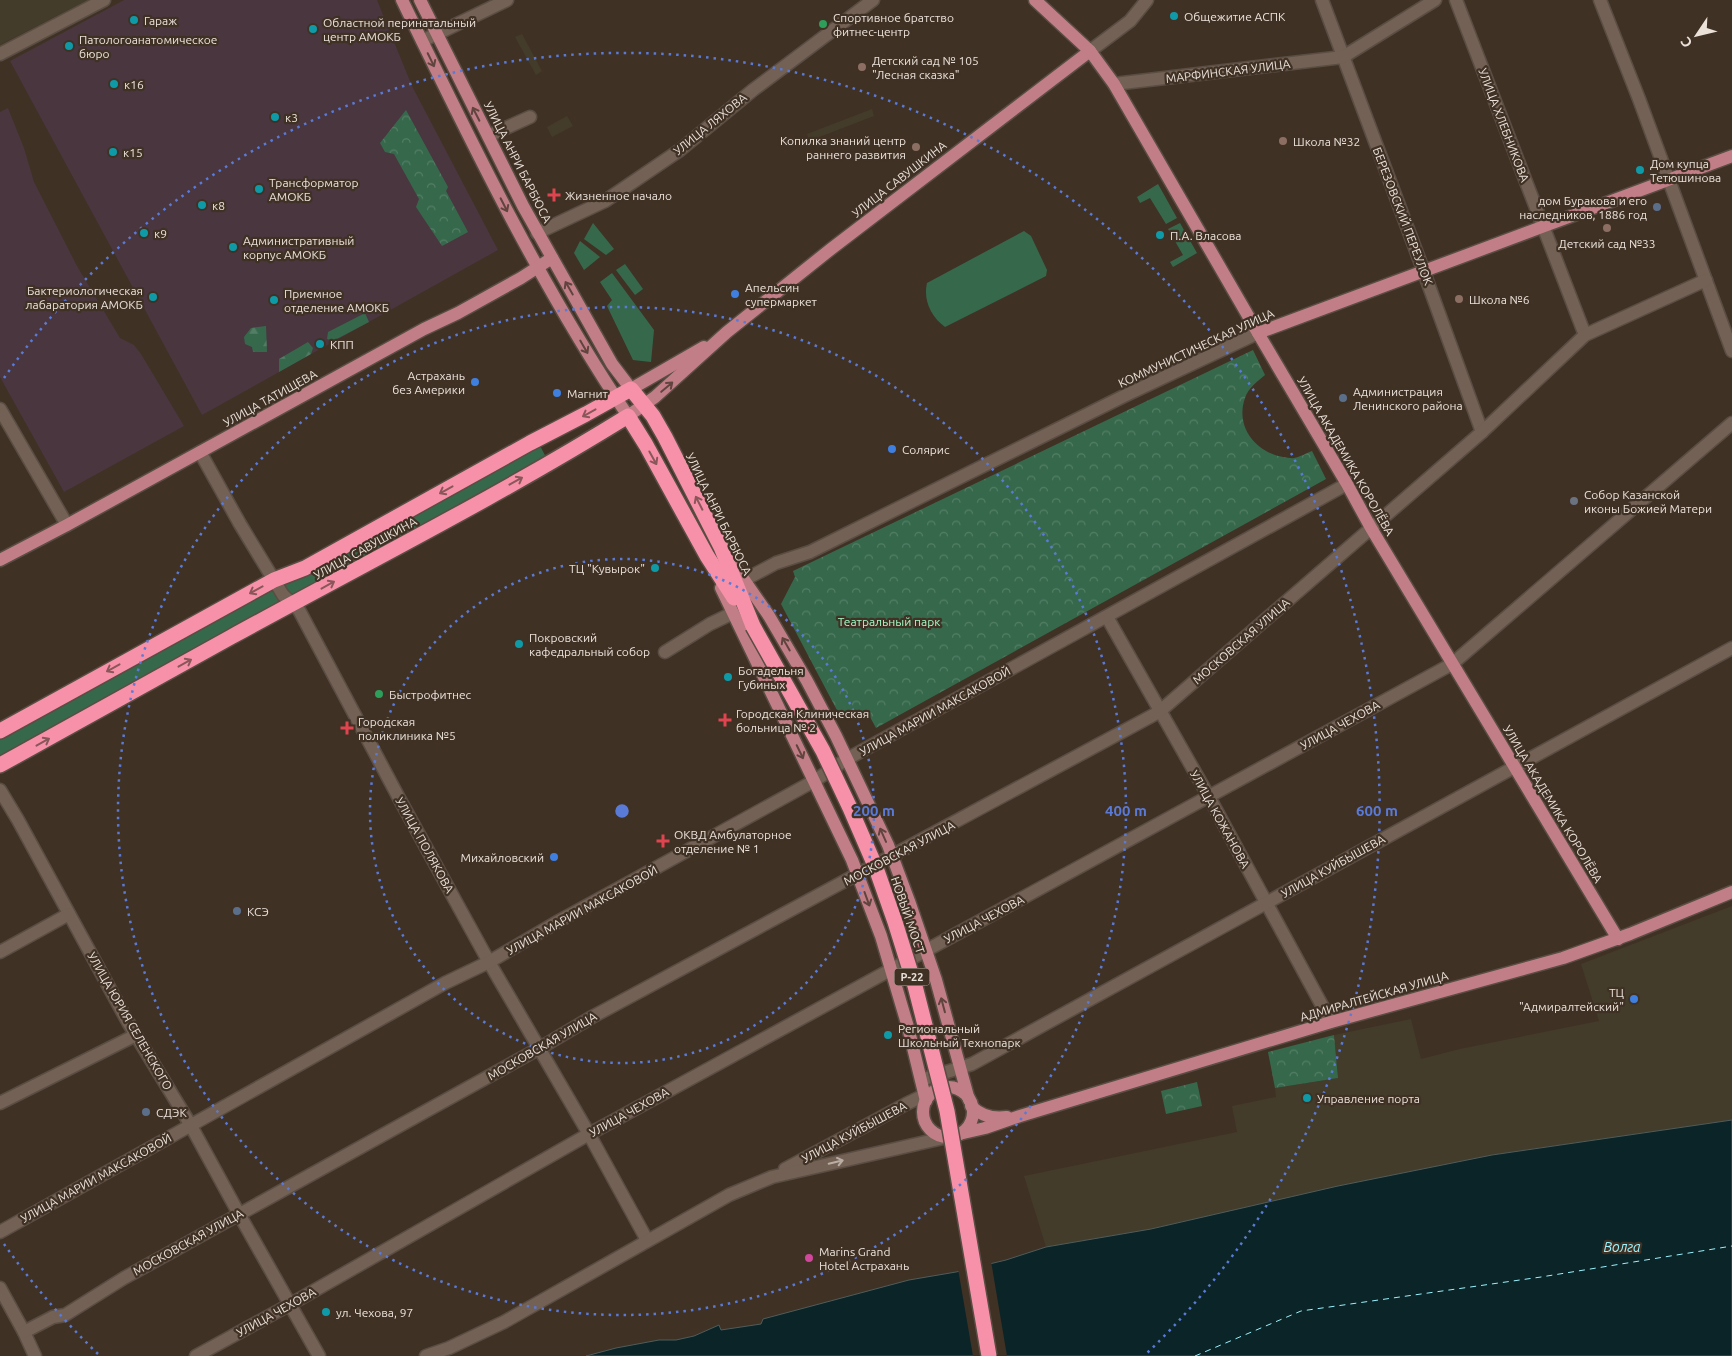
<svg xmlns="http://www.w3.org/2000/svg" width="1732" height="1356" font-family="Ubuntu,sans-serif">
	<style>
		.industrial { fill: #433c2a }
		.medical { fill: #49363f }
		.grass { fill: #36694c }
		.forest { fill: url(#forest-firs) }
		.park { fill: url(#park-crowns) }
		.water { fill: #0b2427; stroke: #4e5d5c }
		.pier { fill: #403125 }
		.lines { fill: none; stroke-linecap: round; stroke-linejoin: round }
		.ferry { stroke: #9af3fe; stroke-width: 1; stroke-dasharray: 6 5; stroke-linecap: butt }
		.minor-casing { stroke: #5a4d43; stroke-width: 15 }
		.major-casing { stroke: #5a4d43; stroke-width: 15 }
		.highway-casing { stroke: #5a4d43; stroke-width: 18 }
		.minor { stroke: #726154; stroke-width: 12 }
		.major { stroke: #c27e87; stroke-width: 12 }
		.highway { stroke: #f791a9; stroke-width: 15 }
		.highway-bridge-casing { stroke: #5a4d43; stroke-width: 18; stroke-linecap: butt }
		.highway-bridge { stroke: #f791a9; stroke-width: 15 }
		.oneway { stroke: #60443e }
		.oneway2 { stroke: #89575a }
		.oneway3 { stroke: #baaea4 }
		.ring { fill: none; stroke: #5a7ad8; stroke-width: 2.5; stroke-dasharray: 2.5 5 }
		.culture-dot { fill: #0f9aa8; stroke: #403125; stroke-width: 2 }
		.leisure-dot { fill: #2e9e5b; stroke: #403125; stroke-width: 2 }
		.education-dot { fill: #8d6e63; stroke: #403125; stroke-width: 2 }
		.health-dot { fill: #e0444e; stroke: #403125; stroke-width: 2 }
		.service-dot { fill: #5c6f8a; stroke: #403125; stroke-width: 2 }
		.shop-dot { fill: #3f7fe0; stroke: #403125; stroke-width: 2 }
		.worship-dot { fill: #6b7280; stroke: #403125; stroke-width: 2 }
		.hotel-dot { fill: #d1479c; stroke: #403125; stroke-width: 2 }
		.labels { text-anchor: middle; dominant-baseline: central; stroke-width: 4.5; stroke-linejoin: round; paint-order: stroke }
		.shield { fill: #403125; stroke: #b7aca3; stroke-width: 1 }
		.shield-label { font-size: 11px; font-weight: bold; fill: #eae1d9 }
		.poi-label { font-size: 12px; fill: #eae1d9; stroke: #403125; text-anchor: start }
		.street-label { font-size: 12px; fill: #eae1d9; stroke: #403125 }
		.park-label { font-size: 12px; fill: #a5fbc8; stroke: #403125 }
		.water-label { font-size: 14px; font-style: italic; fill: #9af3fe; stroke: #403125 }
		.centre { fill: #5a7ad8; stroke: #403125; stroke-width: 2.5 }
		.ring-label { font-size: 15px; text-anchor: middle; font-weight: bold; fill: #5a7ad8; stroke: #403125; stroke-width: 4.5; stroke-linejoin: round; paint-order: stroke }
	</style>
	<defs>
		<pattern id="forest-firs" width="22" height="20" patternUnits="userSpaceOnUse" patternTransform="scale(1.25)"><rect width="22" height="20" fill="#36694c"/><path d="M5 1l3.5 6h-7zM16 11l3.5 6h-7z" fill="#537e65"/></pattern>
		<pattern id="park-crowns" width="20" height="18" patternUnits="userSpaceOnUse" patternTransform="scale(1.25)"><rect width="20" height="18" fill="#36694c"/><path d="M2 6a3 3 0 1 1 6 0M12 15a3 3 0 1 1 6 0" fill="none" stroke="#537e65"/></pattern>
	</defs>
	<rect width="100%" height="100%" fill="#403125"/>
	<g class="industrial">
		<polygon points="0,0 88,0 0,45"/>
		<polygon points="522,34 542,71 536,75 515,37"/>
		<polygon points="872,109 874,116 809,141 807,134"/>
		<polygon points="567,116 573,126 552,137 547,127"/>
		<polygon points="1732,906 1732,1120 1492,1155 1338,1186 1151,1229 1046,1247 1024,1176 1237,1132 1232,1106 1276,1097 1275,1088 1338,1078 1334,1035 1411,1019 1421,1059 1460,1049 1599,1021 1581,964"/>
	</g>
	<g class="medical">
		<polygon points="124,0 377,0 412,86 498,250 202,415 10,61"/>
		<polygon points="8,108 24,148 34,182 77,266 120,338 134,345 141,354 184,426 64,492 0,377 0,112"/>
	</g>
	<g class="grass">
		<polygon points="1158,184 1177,218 1166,224 1150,198 1140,203 1137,197"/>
		<polygon points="593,223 614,249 606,255 584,239"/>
		<polygon points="1180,223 1197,253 1173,267 1170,262 1183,255 1168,229"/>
		<path d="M1024,231L1031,236L1047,270L1046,276L945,327C931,317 923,300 927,283Z"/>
		<polygon points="580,241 600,257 584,270 574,253"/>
		<polygon points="625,264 643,289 635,295 616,270"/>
		<polygon points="612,273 654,330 651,362 633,360 607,306 612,300 600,282"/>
		<polygon points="365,313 369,322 333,341 327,339 328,332"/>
		<polygon points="537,440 549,463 0,765 0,731"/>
	</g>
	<g class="forest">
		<polygon points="266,326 267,352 253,352 252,347 245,344 244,337 251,328"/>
		<polygon points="308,342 313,348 311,354 279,372 279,359"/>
	</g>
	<g class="park">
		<polygon points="406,110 448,187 446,191 468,232 442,246 416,207 419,199 394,154 385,152 380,143"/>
		<path d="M1253,350L1265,375C1258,381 1248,388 1245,398C1235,426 1255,452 1283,457C1287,457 1291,459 1294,458C1300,457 1307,453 1312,451L1326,479L876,728L870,717L844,712L839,714L781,604L795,577L793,571Z"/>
		<polygon points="1334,1035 1338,1078 1275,1088 1268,1052"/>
		<polygon points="1197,1082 1202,1106 1166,1114 1161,1091"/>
	</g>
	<polygon class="water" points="1732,1120 1732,1356 586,1356 616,1348 659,1340 676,1340 694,1336 719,1325 721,1330 761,1324 763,1319 909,1280 956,1272 1006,1260 1046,1247 1151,1229 1338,1186 1492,1155"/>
	<polygon class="pier" points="991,1261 1007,1356 973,1356 958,1269"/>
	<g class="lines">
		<polyline class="ferry" points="1195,1356 1301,1311 1541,1277 1732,1246"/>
		<g class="minor-casing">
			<g id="minor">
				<polyline points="1322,0 1421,264 1482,432"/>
				<polyline points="1456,0 1585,335"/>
				<polyline points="1600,0 1639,99 1732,351"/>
				<polyline points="422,41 507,0"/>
				<polyline points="1090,51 1130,21 1147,0"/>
				<polyline points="0,54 104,0"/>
				<polyline points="1114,84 1343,57 1435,0"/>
				<polyline points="488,136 530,117"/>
				<polyline points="537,233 605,201 680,150 753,90 873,0"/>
				<polyline points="0,409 67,525"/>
				<polyline points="200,452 240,524 283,595 299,610 400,800 489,962 589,1134 647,1240"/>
				<polyline points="744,580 776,563 810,552 1126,395 1258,333"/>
				<polyline points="1107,617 1209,797 1331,1022"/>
				<polyline points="665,652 710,624 733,613"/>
				<polyline points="0,790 18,820 128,1022 190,1124 239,1214 319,1356"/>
				<polyline points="0,952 69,914"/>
				<polyline points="921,1080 972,1064 1732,648"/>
				<polyline points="0,1103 136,1035"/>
				<polyline points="785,1169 906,1104 937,1089"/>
				<polyline points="0,1232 445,983 489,962 559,921 814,781 847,759 1347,484"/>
				<polyline points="0,1288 24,1332 35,1356"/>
				<polyline points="24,1332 53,1317 65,1315 124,1278 540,1048 592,1017 1159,712 1482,432 1585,335 1706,280"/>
				<polyline points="196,1356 289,1305 589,1134 1452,664 1732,423"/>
				<polyline points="426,1356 449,1348 504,1322 729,1195 772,1177 952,1136"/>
			</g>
		</g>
		<g class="major-casing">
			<g id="major">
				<path d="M402,0C471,142 540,285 628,416L655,397L727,332L831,249L1090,51"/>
				<polyline points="420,0 523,206 612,364 631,389 704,347"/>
				<polyline points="1035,0 1090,51 1114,84 1258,333 1347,484 1371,528 1618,939"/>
				<polyline points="1258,333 1732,156"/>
				<polyline points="0,560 67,525 424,329 458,313 521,278 552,258"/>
				<polyline points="731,561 769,616 807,681 836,736 888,845 909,901 936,980 969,1100"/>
				<polyline points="721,588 852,860 881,936 908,1027 926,1101"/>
				<circle cx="948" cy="1112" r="25"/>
				<path d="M971,1106C981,1116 993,1119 1007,1117"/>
				<polyline points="959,1134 985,1128 1020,1116 1331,1022 1563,958 1630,934 1732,892"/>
			</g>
		</g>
		<g class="highway-casing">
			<g id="highway">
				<polyline points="0,731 274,580 305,568 530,443 586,414 631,389 653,416 665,437 721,547 753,626"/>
				<path d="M0,765C77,722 154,679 231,637C364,564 499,496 628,416L646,445L707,556L734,598"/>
			</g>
		</g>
		<use href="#minor" class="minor"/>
		<use href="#major" class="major"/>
		<use href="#highway" class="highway"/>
		<g class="highway-bridge-casing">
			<polyline id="highway-bridge" points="753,626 823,751 850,808 876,868 895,922 915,986 947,1111 989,1356"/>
		</g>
		<use href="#highway-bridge" class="highway-bridge"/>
	</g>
	<defs><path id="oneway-shaft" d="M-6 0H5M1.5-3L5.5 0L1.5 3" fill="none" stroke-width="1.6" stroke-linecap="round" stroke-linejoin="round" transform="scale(1.25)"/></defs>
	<g class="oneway">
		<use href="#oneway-shaft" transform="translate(431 60) rotate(64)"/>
		<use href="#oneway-shaft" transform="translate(476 114) rotate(-117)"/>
		<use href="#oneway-shaft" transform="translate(504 205) rotate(63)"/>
		<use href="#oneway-shaft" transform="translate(569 288) rotate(-120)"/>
		<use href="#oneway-shaft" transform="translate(584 347) rotate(60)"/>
		<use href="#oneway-shaft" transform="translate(667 387) rotate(-40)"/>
		<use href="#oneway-shaft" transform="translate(786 644) rotate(-120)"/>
		<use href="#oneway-shaft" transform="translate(800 752) rotate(64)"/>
		<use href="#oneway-shaft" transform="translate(883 835) rotate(-114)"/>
		<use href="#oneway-shaft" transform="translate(867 899) rotate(70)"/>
		<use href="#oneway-shaft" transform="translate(943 1005) rotate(-105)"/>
	</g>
	<g class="oneway2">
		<use href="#oneway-shaft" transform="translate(589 413) rotate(151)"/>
		<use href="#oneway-shaft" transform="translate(653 458) rotate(61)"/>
		<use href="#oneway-shaft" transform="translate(516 481) rotate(-29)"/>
		<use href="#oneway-shaft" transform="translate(446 490) rotate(151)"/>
		<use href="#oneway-shaft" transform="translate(699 503) rotate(-117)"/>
		<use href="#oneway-shaft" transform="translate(328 585) rotate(-29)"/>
		<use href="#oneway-shaft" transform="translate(256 590) rotate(151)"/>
		<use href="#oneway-shaft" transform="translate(185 663) rotate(-29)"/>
		<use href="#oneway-shaft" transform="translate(113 668) rotate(151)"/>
		<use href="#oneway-shaft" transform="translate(43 742) rotate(-29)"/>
	</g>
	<use class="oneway3" href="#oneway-shaft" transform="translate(836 1162) rotate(-13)"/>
	<g class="ring">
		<circle cx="622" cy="811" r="252"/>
		<circle cx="622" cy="811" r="504"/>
		<path d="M98 1354A755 755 0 0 1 4 1244M4 378A755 755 0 1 1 1146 1354"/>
	</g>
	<g class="culture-dot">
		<circle cx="1174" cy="16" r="5"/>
		<circle cx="134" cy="20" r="5"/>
		<circle cx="313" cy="29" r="5"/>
		<circle cx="69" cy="46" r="5"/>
		<circle cx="114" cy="84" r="5"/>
		<circle cx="275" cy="117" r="5"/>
		<circle cx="113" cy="152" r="5"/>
		<circle cx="1640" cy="170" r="5"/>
		<circle cx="259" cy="189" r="5"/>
		<circle cx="202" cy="205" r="5"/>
		<circle cx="144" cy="233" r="5"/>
		<circle cx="1160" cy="235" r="5"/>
		<circle cx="233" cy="247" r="5"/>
		<circle cx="153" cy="297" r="5"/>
		<circle cx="274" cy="300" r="5"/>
		<circle cx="320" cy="344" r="5"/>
		<circle cx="655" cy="568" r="5"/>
		<circle cx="519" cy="644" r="5"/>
		<circle cx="728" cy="677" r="5"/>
		<circle cx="888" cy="1035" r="5"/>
		<circle cx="1307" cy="1098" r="5"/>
		<circle cx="326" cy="1312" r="5"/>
	</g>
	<g class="leisure-dot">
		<circle cx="823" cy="24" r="5"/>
		<circle cx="379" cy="694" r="5"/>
	</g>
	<g class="education-dot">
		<circle cx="862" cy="67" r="5"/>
		<circle cx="1283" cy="141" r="5"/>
		<circle cx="916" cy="147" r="5"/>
		<circle cx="1607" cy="228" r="5"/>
		<circle cx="1459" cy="299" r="5"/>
	</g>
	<g class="health-dot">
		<path d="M551.5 187.5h5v5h5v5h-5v5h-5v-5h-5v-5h5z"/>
		<path d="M722.5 712.5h5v5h5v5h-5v5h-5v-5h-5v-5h5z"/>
		<path d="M344.5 720.5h5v5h5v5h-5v5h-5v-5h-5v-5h5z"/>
		<path d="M660.5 833.5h5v5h5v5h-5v5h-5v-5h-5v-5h5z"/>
	</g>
	<g class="service-dot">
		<circle cx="1657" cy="207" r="5"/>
		<circle cx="1343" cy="398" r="5"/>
		<circle cx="237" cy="911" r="5"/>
		<circle cx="146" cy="1112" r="5"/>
	</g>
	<g class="shop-dot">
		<circle cx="735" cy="294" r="5"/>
		<circle cx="475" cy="382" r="5"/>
		<circle cx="557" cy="393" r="5"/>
		<circle cx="892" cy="449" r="5"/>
		<circle cx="554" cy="857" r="5"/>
		<circle cx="1634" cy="999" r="5"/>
	</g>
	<circle class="worship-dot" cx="1574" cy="501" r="5"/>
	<circle class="hotel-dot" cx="809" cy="1258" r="5"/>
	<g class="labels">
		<rect class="shield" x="894.5" y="968.5" width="35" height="17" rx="4"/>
		<g class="shield-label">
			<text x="912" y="977">Р-22</text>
		</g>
		<g class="poi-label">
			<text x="1184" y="16">Общежитие АСПК</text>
			<text x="833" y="17">Спортивное братство<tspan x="833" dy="14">фитнес-центр</tspan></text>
			<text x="144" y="20">Гараж</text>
			<text x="323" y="22">Областной перинатальный<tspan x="323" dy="14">центр АМОКБ</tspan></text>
			<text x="79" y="39">Патологоанатомическое<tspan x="79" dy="14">бюро</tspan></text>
			<text x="872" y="60">Детский сад № 105<tspan x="872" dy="14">"Лесная сказка"</tspan></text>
			<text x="124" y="84">к16</text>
			<text x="285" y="117">к3</text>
			<text x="906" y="140" text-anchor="end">Копилка знаний центр<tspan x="906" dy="14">раннего развития</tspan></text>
			<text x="1293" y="141">Школа №32</text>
			<text x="123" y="152">к15</text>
			<text x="1650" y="163">Дом купца<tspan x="1650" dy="14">Тетюшинова</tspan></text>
			<text x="269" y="182">Трансформатор<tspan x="269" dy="14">АМОКБ</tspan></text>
			<text x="565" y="195">Жизненное начало</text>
			<text x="1647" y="200" text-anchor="end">дом Буракова и его<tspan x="1647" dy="14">наследников, 1886 год</tspan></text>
			<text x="212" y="205">к8</text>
			<text x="154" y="233">к9</text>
			<text x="1170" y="235">П.А. Власова</text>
			<text x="243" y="240">Административный<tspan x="243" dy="14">корпус АМОКБ</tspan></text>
			<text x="1607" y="243" text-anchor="middle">Детский сад №33</text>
			<text x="745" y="287">Апельсин<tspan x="745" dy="14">супермаркет</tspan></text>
			<text x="143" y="290" text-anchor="end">Бактериологическая<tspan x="143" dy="14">лабаратория АМОКБ</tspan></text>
			<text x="284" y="293">Приемное<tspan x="284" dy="14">отделение АМОКБ</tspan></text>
			<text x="1469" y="299">Школа №6</text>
			<text x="330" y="344">КПП</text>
			<text x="465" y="375" text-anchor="end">Астрахань<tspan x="465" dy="14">без Америки</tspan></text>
			<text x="1353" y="391">Администрация<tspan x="1353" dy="14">Ленинского района</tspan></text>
			<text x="567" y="393">Магнит</text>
			<text x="902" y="449">Солярис</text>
			<text x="1584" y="494">Собор Казанской<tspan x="1584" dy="14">иконы Божией Матери</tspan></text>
			<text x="645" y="568" text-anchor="end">ТЦ "Кувырок"</text>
			<text x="529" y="637">Покровский<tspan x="529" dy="14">кафедральный собор</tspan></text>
			<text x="738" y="670">Богадельня<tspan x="738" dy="14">Губиных</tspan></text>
			<text x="389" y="694">Быстрофитнес</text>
			<text x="736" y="713">Городская Клиническая<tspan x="736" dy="14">больница № 2</tspan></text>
			<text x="358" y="721">Городская<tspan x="358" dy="14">поликлиника №5</tspan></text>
			<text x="674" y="834">ОКВД Амбулаторное<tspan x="674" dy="14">отделение № 1</tspan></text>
			<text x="544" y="857" text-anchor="end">Михайловский</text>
			<text x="247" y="911">КСЭ</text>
			<text x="1624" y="992" text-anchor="end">ТЦ<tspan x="1624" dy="14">"Адмиралтейский"</tspan></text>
			<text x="898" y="1028">Региональный<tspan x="898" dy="14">Школьный Технопарк</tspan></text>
			<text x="1317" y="1098">Управление порта</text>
			<text x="156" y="1112">СДЭК</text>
			<text x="819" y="1251">Marins Grand<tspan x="819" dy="14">Hotel Астрахань</tspan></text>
			<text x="336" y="1312">ул. Чехова, 97</text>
		</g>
		<g class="street-label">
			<text transform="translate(1228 71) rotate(-7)">МАРФИНСКАЯ УЛИЦА</text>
			<text transform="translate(710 124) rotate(-39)">УЛИЦА ЛЯХОВА</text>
			<text transform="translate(1504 125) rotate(69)">УЛИЦА ХЛЕБНИКОВА</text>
			<text transform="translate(518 162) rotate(63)">УЛИЦА АНРИ БАРБЮСА</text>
			<text transform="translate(899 179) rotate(-38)">УЛИЦА САВУШКИНА</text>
			<text transform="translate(1403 216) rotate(69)">БЕРЕЗОВСКИЙ ПЕРЕУЛОК</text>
			<text transform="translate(1196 348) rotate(-25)">КОММУНИСТИЧЕСКАЯ УЛИЦА</text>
			<text transform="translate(270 398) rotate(-29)">УЛИЦА ТАТИЩЕВА</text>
			<text transform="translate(1346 456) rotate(60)">УЛИЦА АКАДЕМИКА КОРОЛЁВА</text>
			<text transform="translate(719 514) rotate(64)">УЛИЦА АНРИ БАРБЮСА</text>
			<text transform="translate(365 548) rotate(-29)">УЛИЦА САВУШКИНА</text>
			<text transform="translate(1241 641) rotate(-41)">МОСКОВСКАЯ УЛИЦА</text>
			<text transform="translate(935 711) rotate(-29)">УЛИЦА МАРИИ МАКСАКОВОЙ</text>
			<text transform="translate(1340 725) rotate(-29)">УЛИЦА ЧЕХОВА</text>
			<text transform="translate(1553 804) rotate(59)">УЛИЦА АКАДЕМИКА КОРОЛЁВА</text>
			<text transform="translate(1220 819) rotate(61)">УЛИЦА КОЖАНОВА</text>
			<text transform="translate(425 845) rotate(61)">УЛИЦА ПОЛЯКОВА</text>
			<text transform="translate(899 853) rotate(-28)">МОСКОВСКАЯ УЛИЦА</text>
			<text transform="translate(1333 866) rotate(-29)">УЛИЦА КУЙБЫШЕВА</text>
			<text transform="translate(582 910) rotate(-29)">УЛИЦА МАРИИ МАКСАКОВОЙ</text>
			<text transform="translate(908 915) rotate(71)">НОВЫЙ МОСТ</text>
			<text transform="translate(984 919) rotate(-28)">УЛИЦА ЧЕХОВА</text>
			<text transform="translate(1374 996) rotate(-16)">АДМИРАЛТЕЙСКАЯ УЛИЦА</text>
			<text transform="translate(130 1021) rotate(60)">УЛИЦА ЮРИЯ СЕЛЕНСКОГО</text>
			<text transform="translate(542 1046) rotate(-30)">МОСКОВСКАЯ УЛИЦА</text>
			<text transform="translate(629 1112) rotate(-29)">УЛИЦА ЧЕХОВА</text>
			<text transform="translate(854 1132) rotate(-28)">УЛИЦА КУЙБЫШЕВА</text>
			<text transform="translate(96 1178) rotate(-29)">УЛИЦА МАРИИ МАКСАКОВОЙ</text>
			<text transform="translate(188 1242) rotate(-29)">МОСКОВСКАЯ УЛИЦА</text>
			<text transform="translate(276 1312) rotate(-29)">УЛИЦА ЧЕХОВА</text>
		</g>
		<g class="park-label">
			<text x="889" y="621">Театральный парк</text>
		</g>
		<g class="water-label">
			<text x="1622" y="1247">Волга</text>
		</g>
	</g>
	<circle cx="622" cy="811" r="8" class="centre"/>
	<g class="ring-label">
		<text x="874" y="816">200 m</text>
		<text x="1126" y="816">400 m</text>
		<text x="1377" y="816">600 m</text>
	</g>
	<g transform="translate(1697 35) rotate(235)" stroke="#403125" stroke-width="4" paint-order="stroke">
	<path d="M0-4L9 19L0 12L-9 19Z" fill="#eae1d9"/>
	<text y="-8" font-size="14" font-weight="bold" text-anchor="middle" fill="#eae1d9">С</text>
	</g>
</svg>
